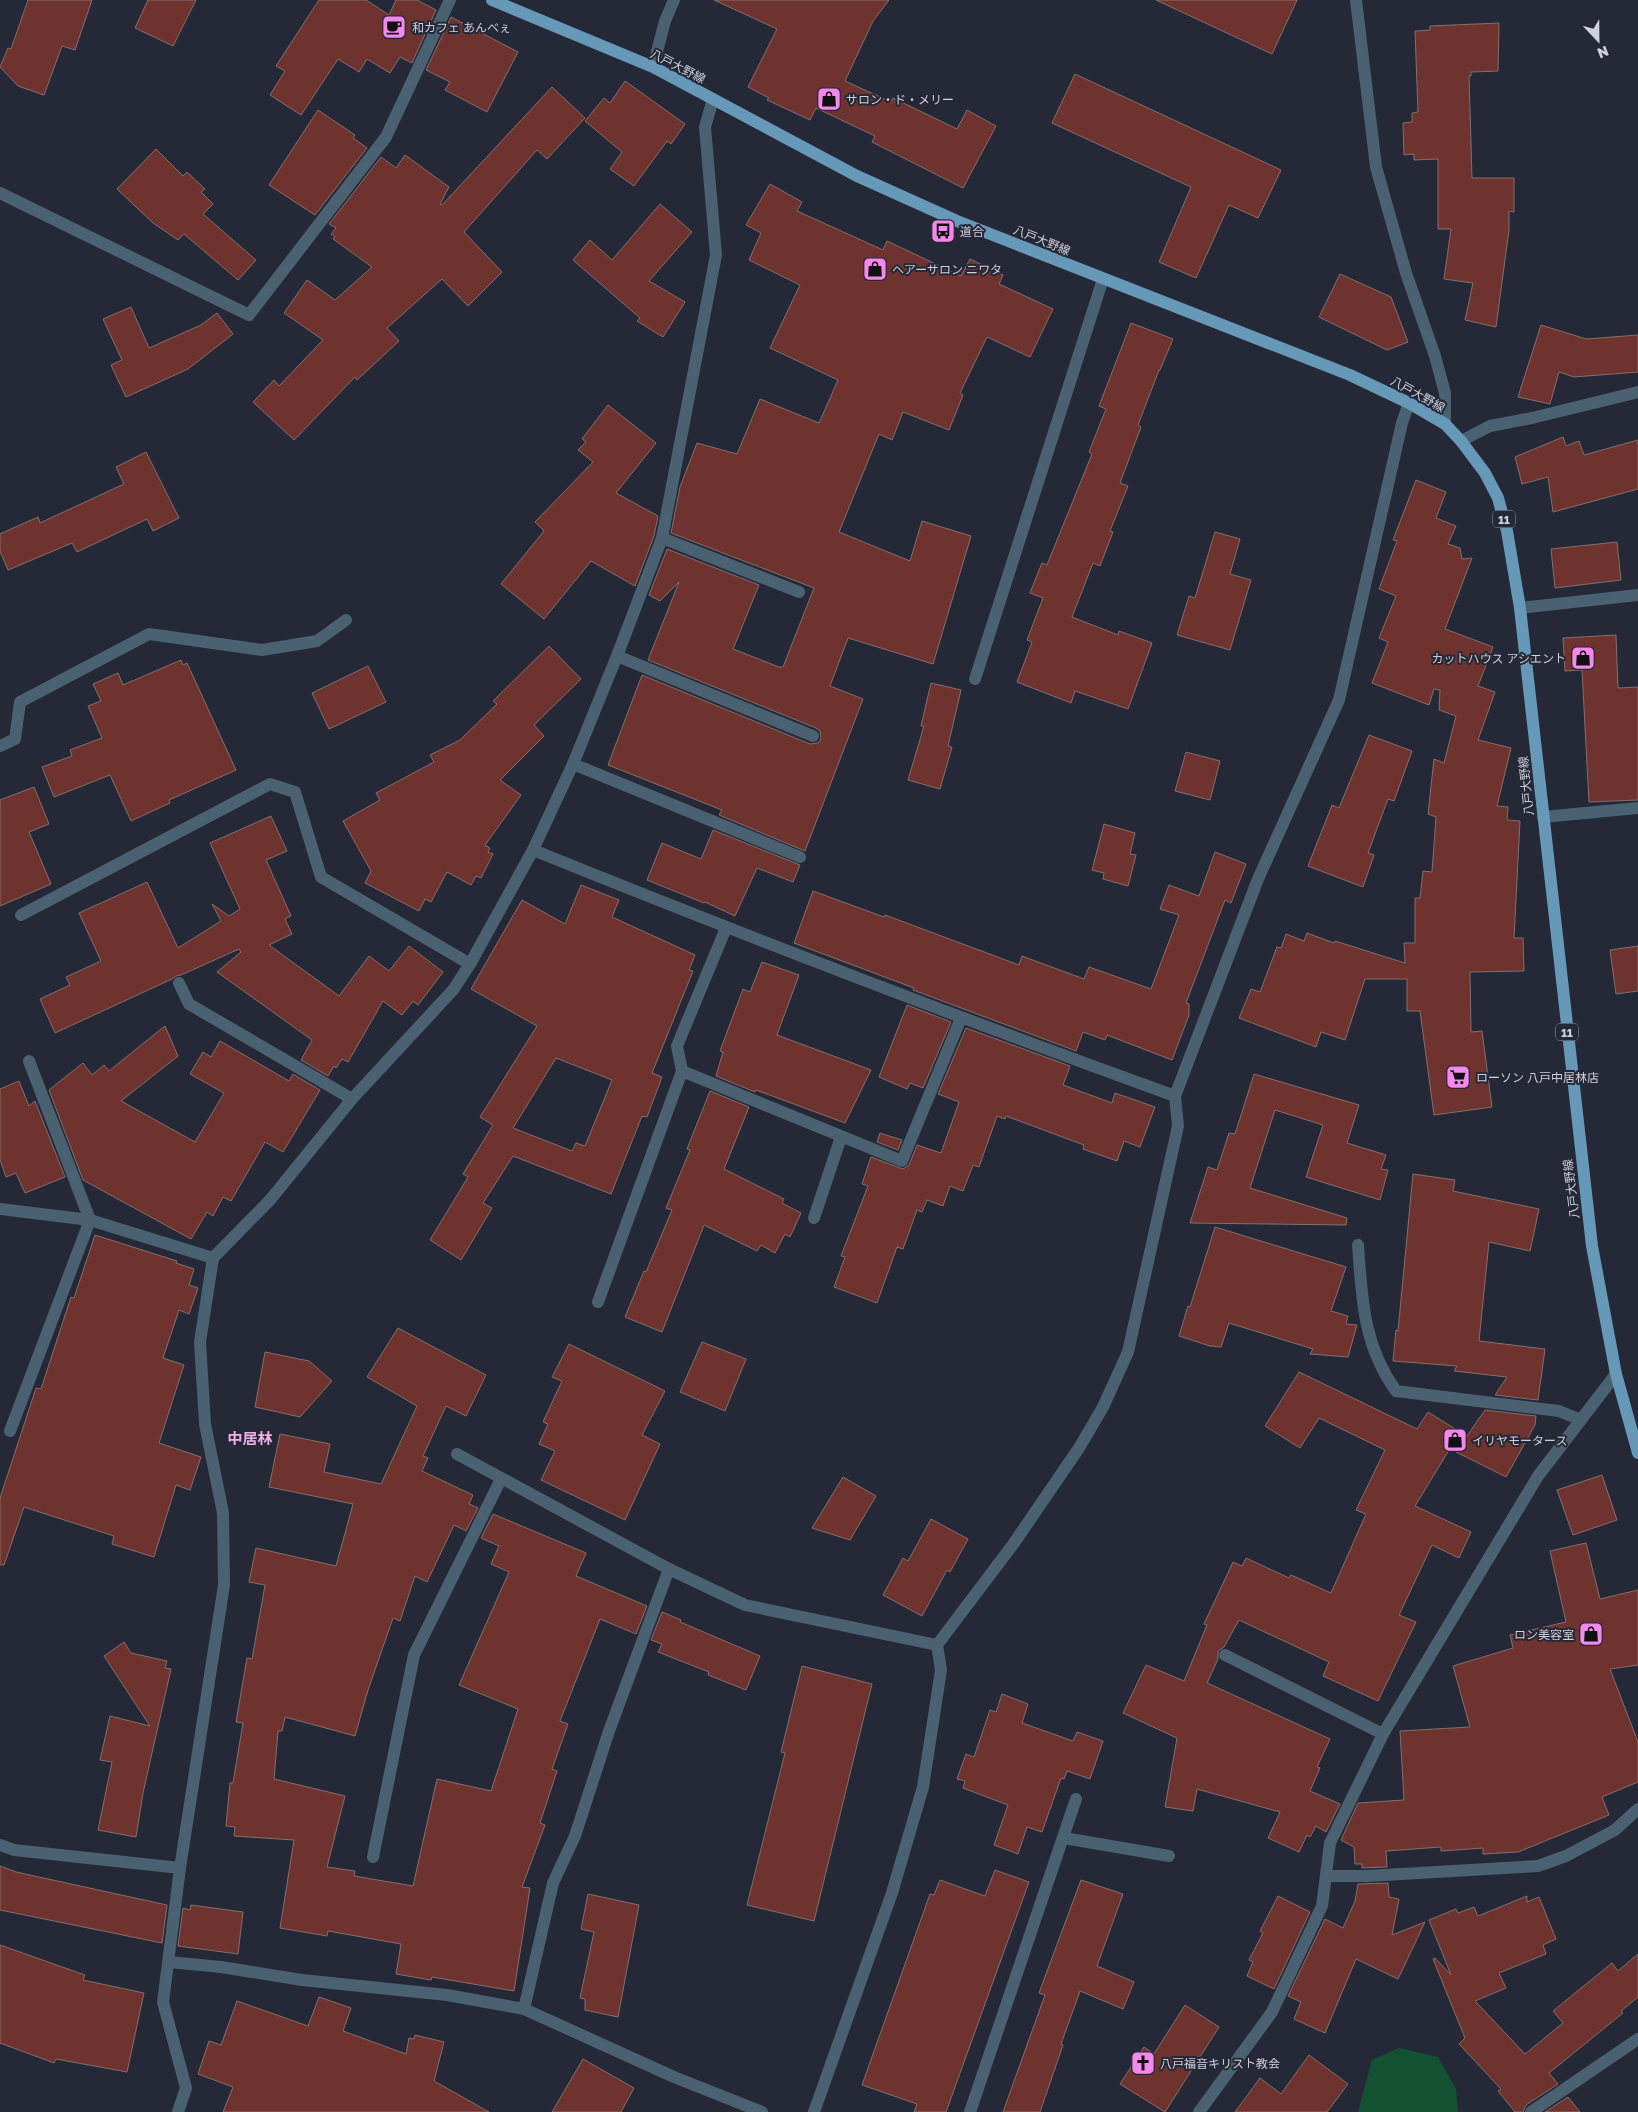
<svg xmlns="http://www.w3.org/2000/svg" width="1638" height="2112" font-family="'Golos Text','Noto Sans JP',sans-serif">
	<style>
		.green { fill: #125132 }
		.building { fill: #6e332f; stroke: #846f6d; fill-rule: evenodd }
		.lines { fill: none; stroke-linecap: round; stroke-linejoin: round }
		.minor { stroke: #496171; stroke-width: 12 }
		.primary { stroke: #6698b8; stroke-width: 12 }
		.labels { text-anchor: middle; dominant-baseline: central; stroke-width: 4; stroke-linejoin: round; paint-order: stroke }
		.shield { fill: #252836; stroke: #9b9eaa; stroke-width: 1 }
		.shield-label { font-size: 11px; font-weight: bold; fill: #ced1db }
		.poi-label { font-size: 12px; fill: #ced1db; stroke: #252836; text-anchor: start }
		.street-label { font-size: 12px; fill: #ced1db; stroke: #252836 }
		.quarter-label { font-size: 15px; font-weight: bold; fill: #efb2e8; stroke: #252836 }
	</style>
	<rect width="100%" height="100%" fill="#252836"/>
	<polygon class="green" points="1399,2048 1438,2057 1456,2089 1458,2112 1358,2112 1372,2060"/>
	<g class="building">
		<polygon points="28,0 92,0 75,50 62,46 44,95 18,86 0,67 8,48 11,49"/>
		<polygon points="148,0 196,0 173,46 135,28"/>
		<polygon points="319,0 366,0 389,15 396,0 417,0 436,10 412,63 400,57 390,73 367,59 359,72 338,59 301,115 270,95 285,71 276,66"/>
		<polygon points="714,0 889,0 873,21 845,81 891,102 893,98 957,129 967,110 996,126 963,188 872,142 875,136 816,108 810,120 767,100 769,98 748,87 777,29"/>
		<polygon points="1156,0 1297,0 1272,54"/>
		<polygon points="451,17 518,52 487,112 445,90 450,82 426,70"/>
		<polygon points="1499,23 1498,71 1471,72 1471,76 1469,76 1472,178 1514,178 1514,212 1509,211 1509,230 1496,327 1465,320 1473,283 1444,279 1451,229 1438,229 1438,159 1414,160 1414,154 1404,155 1403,123 1412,122 1412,113 1418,112 1415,31 1430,30 1430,26"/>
		<polygon points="1075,74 1281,170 1258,218 1229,205 1196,278 1159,262 1191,187 1052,123"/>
		<polygon points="625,81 685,124 671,144 667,141 634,186 610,169 622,152 585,121 604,98 610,103"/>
		<polygon points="552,87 585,118 547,159 537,150 464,232 502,272 468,306 442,279 387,328 399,341 357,380 355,377 294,440 253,402 274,380 279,386 323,340 284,313 307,280 335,300 372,267 333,239 335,237 331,234 336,228 329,224 381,157 396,168 405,155 449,187 440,204 442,205"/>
		<polygon points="318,110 355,135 353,138 367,148 315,215 269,185"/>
		<polygon points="156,149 183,176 187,172 205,189 201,192 213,204 203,214 256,260 238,280 184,234 178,240 153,223 117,189"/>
		<polygon points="770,184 802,202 797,211 883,250 887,241 961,276 970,259 1003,275 999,284 1053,309 1030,357 987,337 960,393 963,395 949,430 903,412 892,440 879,434 839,532 910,561 922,521 971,536 933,664 848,638 830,686 863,699 805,851 719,815 722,810 608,765 642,675 810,744 818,743 821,739 820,731 816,728 648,660 679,582 660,601 649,595 667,549 759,585 733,649 779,667 783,667 814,588 671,533 680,487 697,443 737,454 760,399 819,423 838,380 770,348 800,285 749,260 761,233 746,225"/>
		<polygon points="660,204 692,232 649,281 685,302 663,337 637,321 640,318 573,260 590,240 612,260"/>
		<polygon points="1340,274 1391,297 1408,342 1387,350 1319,317"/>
		<polygon points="131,307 149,348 201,325 217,313 233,334 188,369 126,397 111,365 122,360 103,319"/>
		<polygon points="1131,323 1173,339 1160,370 1159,370 1138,425 1141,427 1120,483 1128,486 1110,531 1113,532 1100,566 1093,563 1072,617 1118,635 1119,631 1152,643 1128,709 1075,691 1071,703 1017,682 1032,642 1027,640 1043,598 1030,593 1042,563 1047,565 1092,454 1089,452 1106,409 1099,406"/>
		<polygon points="1541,325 1586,339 1638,335 1638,372 1574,377 1559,372 1550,404 1518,397"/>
		<polygon points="608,405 656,443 616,493 658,516 654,536 635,586 591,561 544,619 501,584 544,531 535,522 593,462 578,450 586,442 582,439"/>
		<polygon points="1563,437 1566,446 1579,441 1584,455 1638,440 1638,489 1553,512 1548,477 1522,484 1515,457"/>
		<polygon points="146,452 179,518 153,531 147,519 77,552 72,543 8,570 0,551 0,534 38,517 40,523 124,484 116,467"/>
		<polygon points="1416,480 1446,492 1436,518 1456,526 1448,544 1460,548 1462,559 1472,558 1445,629 1493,647 1478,686 1495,692 1478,740 1511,748 1497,806 1508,807 1507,820 1520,821 1514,938 1523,938 1524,971 1470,972 1471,1032 1482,1031 1492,1107 1434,1115 1420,1011 1407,1011 1407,979 1365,979 1345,1040 1321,1032 1316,1047 1239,1018 1251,989 1260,992 1277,947 1281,948 1286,934 1304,941 1307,933 1334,943 1335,941 1405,963 1404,943 1415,943 1415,898 1420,898 1423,871 1432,872 1436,817 1428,814 1434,759 1444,763 1456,716 1439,710 1440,690 1434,689 1429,705 1372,683 1388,642 1379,638 1396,596 1379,589 1397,541 1393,540"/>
		<polygon points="1215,532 1240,539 1230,574 1251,580 1230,650 1177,635 1189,596 1195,598"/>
		<polygon points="1617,542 1621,580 1555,588 1551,549"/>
		<polygon points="1616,635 1618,688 1638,687 1638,800 1589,802 1582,670 1565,671 1563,638"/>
		<polygon points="549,646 581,679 534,725 544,736 500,780 521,795 485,845 490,848 488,852 493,854 481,878 476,876 471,885 447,872 431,902 425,899 419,911 365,883 371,871 343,821 380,800 376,793 434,762 430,755 460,740 497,704 493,701"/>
		<polygon points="181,660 183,665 187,663 236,770 169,800 170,803 131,821 110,775 54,797 42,767 72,756 70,750 102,738 88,706 101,701 93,684 118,673 123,685"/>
		<polygon points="368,666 386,702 329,729 312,693"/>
		<polygon points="931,683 961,690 948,746 952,747 940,789 908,780 924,726 921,726"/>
		<polygon points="1369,735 1412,751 1394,801 1388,799 1368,853 1374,855 1363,887 1308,866 1332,805 1339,808"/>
		<polygon points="1186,752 1220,761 1210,800 1175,791"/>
		<polygon points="34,787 49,824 29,832 51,884 0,906 0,800"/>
		<polygon points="271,816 287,851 266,860 291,916 285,919 292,934 269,945 339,996 369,956 389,971 409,946 443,972 418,1005 413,1001 402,1015 383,1001 348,1062 342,1059 336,1068 334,1066 328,1076 301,1060 312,1040 217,972 241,952 239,949 181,975 176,976 172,979 55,1033 40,999 70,985 66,977 101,961 79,913 147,882 178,948 221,921 212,904 229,916 240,909 210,843"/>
		<polygon points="1104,824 1135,833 1130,854 1136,855 1128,886 1103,879 1104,873 1092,870"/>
		<polygon points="713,830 800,865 793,882 757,868 735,916 705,902 704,903 647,880 662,843 701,859"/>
		<polygon points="1215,852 1246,864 1231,903 1225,900 1186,1003 1189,1004 1189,1015 1172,1060 1107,1035 1105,1040 1083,1032 1076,1051 913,990 914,988 794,943 813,891 884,917 885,915 1019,965 1022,956 1084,979 1089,967 1151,989 1179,915 1160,909 1169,885 1199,896"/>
		<path d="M581,885L619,900L612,917L695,955L689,970L693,971L652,1073L662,1077L647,1117L642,1116L611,1194L513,1156L483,1203L492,1208L461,1260L430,1240L468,1177L463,1174L493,1125L480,1117L537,1026L471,989L522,900L565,924ZM556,1058L612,1080L585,1146L576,1143L572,1151L513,1128Z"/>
		<polygon points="1638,946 1638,991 1616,994 1610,950"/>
		<polygon points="762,962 799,975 777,1035 871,1070 845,1123 756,1090 755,1092 716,1076 723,1052 720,1051 743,989 750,992"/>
		<polygon points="907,1005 951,1022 923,1088 910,1083 907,1089 879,1077"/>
		<polygon points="165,1026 178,1056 121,1101 195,1142 224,1093 190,1074 203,1052 211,1057 220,1041 289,1081 293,1074 320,1090 283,1152 265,1142 231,1201 223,1197 213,1216 207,1212 191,1239 83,1180 49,1090 83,1063 92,1075 104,1065 109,1071"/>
		<polygon points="966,1028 1070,1066 1063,1085 1112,1103 1115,1093 1155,1107 1140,1147 1124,1141 1117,1161 1083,1149 1084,1145 1006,1116 1005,1119 997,1116 979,1167 973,1165 963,1191 950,1186 943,1206 927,1200 922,1212 917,1210 903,1249 897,1247 877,1303 834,1287 845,1257 841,1256 868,1186 862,1184 871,1157 903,1169 909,1165 917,1145 941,1153 959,1102 938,1094"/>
		<polygon points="1254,1074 1359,1105 1347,1143 1386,1155 1381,1169 1388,1170 1380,1200 1306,1177 1323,1125 1275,1110 1250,1188 1347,1218 1346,1225 1190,1223 1208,1167 1217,1170 1229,1133 1235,1134"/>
		<polygon points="19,1081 29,1106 35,1101 65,1177 25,1193 16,1173 6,1177 0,1160 0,1089"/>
		<polygon points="710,1091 749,1107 724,1169 784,1199 782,1203 801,1213 790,1237 785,1234 775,1253 761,1245 757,1251 704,1225 662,1332 625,1317 644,1271 646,1272 672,1210 666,1208 690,1150 687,1149"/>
		<polygon points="880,1133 902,1140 898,1150 877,1142"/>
		<polygon points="1413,1174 1455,1180 1453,1191 1539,1209 1530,1251 1489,1242 1479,1341 1545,1349 1538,1400 1495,1395 1507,1377 1454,1371 1457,1366 1393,1361 1396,1330 1398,1331"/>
		<polygon points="1215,1227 1346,1267 1331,1311 1348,1316 1346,1324 1357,1325 1348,1357 1310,1354 1313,1349 1229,1323 1221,1347 1210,1346 1179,1336 1188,1306 1190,1307"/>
		<polygon points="95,1235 177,1261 176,1263 194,1269 189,1285 198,1288 189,1314 179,1310 163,1358 184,1365 159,1443 201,1457 190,1490 176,1485 154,1557 112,1544 114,1536 24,1507 4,1565 0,1565 0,1498 36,1388 41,1389 71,1297 74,1298"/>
		<polygon points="398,1328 486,1375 466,1416 446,1406 423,1456 428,1458 422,1471 473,1495 469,1504 478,1508 466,1531 454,1525 427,1582 415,1576 400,1621 393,1618 368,1690 355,1736 285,1717 282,1731 278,1731 274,1779 345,1796 327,1867 355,1871 354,1876 413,1886 437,1779 491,1791 518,1709 459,1685 509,1572 491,1564 499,1546 481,1538 493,1514 586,1553 576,1576 647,1606 636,1634 600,1619 560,1721 568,1724 552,1769 557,1771 540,1823 545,1825 522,1887 530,1888 514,1991 432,1977 431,1980 396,1974 401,1944 328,1931 327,1936 280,1928 294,1840 234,1836 235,1827 226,1826 230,1783 233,1783 243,1723 236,1722 247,1658 252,1659 265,1585 249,1582 256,1548 336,1566 353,1504 269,1487 280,1434 330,1444 324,1472 381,1484 417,1406 367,1377"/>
		<polygon points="702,1342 746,1359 725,1411 680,1392"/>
		<polygon points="569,1344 665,1391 642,1435 660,1444 625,1520 541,1480 555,1451 539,1444 548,1424 543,1422 562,1381 552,1377"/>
		<polygon points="265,1352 309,1361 332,1381 300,1417 255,1407"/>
		<polygon points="1299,1372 1417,1429 1428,1412 1460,1432 1415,1506 1471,1532 1459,1558 1432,1545 1399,1615 1416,1622 1378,1701 1323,1676 1329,1662 1239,1620 1224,1647 1218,1651 1218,1659 1207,1683 1330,1739 1317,1767 1320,1768 1310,1791 1340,1804 1326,1832 1316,1826 1310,1837 1307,1835 1299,1852 1268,1838 1280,1812 1197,1789 1193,1811 1165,1807 1177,1738 1123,1713 1146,1665 1184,1681 1207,1625 1204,1624 1233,1562 1242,1566 1246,1558 1289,1578 1291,1575 1331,1593 1366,1514 1356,1510 1385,1450 1319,1418 1300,1448 1265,1426"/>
		<polygon points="1485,1410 1536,1416 1535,1425 1506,1477 1456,1452"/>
		<polygon points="1602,1475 1617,1520 1573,1535 1557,1490"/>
		<polygon points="843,1477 876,1496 850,1540 812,1528"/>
		<polygon points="931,1519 968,1539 950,1572 947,1570 922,1616 883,1595 903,1558 908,1561"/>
		<polygon points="1586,1543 1600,1599 1638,1590 1638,1665 1610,1669 1638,1742 1638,1782 1602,1797 1609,1815 1518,1852 1483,1854 1483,1848 1441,1851 1441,1847 1386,1851 1387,1867 1362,1868 1362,1864 1355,1864 1354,1847 1341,1840 1358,1803 1404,1800 1400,1731 1470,1727 1453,1666 1513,1648 1510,1635 1566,1622 1550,1551"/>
		<polygon points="662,1612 681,1620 680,1622 760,1656 746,1690 708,1675 709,1672 658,1652 662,1644 651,1640"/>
		<polygon points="124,1642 131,1653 167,1661 165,1668 171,1669 143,1793 136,1837 98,1830 112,1762 100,1760 110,1716 150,1726 104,1656"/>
		<polygon points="802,1666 872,1684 814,1921 747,1905 785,1753 781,1752"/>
		<polygon points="1002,1694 1028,1704 1022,1723 1073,1741 1077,1732 1103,1741 1090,1779 1067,1771 1064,1779 1061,1778 1042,1832 1027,1827 1018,1854 994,1845 1008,1805 963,1788 965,1781 957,1779 966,1754 974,1757 990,1710 996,1712"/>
		<polygon points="0,1866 16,1872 167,1905 162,1943 0,1910"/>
		<polygon points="995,1870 1029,1882 946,2112 914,2112 917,2104 862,2085 930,1894 934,1895 940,1880 985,1896"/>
		<polygon points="1081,1880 1123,1894 1097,1966 1134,1982 1123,2009 1080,1991 1061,2044 1063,2045 1040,2112 1003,2112 1045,1995 1039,1993"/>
		<polygon points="1388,1883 1389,1897 1399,1899 1392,1935 1425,1922 1398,1979 1356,1959 1325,2033 1294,2019 1301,2002 1288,1996 1325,1919 1343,1928 1355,1901 1358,1884"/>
		<polygon points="588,1894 639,1905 618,2017 585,2010 585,1999 580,1998 594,1932 581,1929"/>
		<polygon points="1278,1896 1310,1912 1274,1989 1247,1976 1253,1962 1249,1960 1263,1933 1260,1931"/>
		<polygon points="1527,1896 1527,1902 1539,1897 1556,1939 1543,1945 1546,1954 1499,1973 1506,1988 1475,2001 1525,2054 1563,2023 1553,2011 1612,1963 1618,1971 1638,1954 1638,1997 1621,2011 1623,2013 1549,2073 1558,2084 1526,2105 1523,2112 1515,2112 1498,2091 1501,2089 1459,2044 1465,2038 1433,1959 1435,1958 1451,1975 1429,1920 1456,1909 1458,1913 1474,1907 1478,1916"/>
		<polygon points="191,1905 243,1912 238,1954 178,1946 183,1908 190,1910"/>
		<polygon points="0,1945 85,1975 83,1980 144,1993 127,2072 56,2059 54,2063 0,2043"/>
		<polygon points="319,1997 351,2008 343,2031 406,2054 409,2038 414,2039 415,2035 444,2042 434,2081 489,2112 223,2112 233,2087 198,2074 209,2041 221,2045 237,2001 308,2026"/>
		<polygon points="1185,2005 1219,2027 1165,2112 1120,2084 1144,2047 1154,2054"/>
		<polygon points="1309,2055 1348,2084 1327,2112 1235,2112 1260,2078 1281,2094"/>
		<polygon points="583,2059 634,2088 621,2112 552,2112"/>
		<polygon points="1568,2097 1580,2112 1545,2112"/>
	</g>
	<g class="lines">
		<g class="minor">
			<polyline points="1356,0 1376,167 1406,273 1435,356 1445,393 1445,424"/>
			<polyline points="653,67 665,21 674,0"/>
			<polyline points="0,193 249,315 386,137 450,0"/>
			<polyline points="1461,441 1490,426 1532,418 1638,392"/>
			<polyline points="662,538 799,592"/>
			<polyline points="1520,608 1638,595"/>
			<polyline points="617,656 813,736"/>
			<polyline points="975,679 1103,279"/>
			<polyline points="0,746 15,739 20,702 149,634 262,650 317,641 346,620"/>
			<polyline points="573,764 800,857"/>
			<polyline points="1543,817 1638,808"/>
			<path d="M533,850C746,936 959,1018 1175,1096L1258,879L1339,700L1402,423L1409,403"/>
			<polyline points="21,915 270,784 295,792 321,877 470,964"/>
			<polyline points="179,983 189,1004 352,1099"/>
			<polyline points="682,1071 902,1161 961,1018"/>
			<polyline points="0,1209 90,1220 213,1258"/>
			<polyline points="814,1218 841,1137"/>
			<path d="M1358,1245C1362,1299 1363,1345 1396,1391L1559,1411L1581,1420"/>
			<polyline points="598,1302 682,1071 677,1046 726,928"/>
			<polyline points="10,1431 90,1220 29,1061"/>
			<polyline points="457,1454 669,1569"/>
			<polyline points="937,1645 1014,1543 1079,1448 1103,1407 1128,1352 1178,1126 1175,1096"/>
			<polyline points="1225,1655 1383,1734"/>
			<polyline points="1064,1838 1169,1856"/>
			<polyline points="0,1845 14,1850 180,1868"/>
			<polyline points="373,1857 414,1655 501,1479"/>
			<polyline points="1326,1876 1367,1876 1538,1866 1566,1856 1615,1830 1638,1809"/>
			<polyline points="169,1962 221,1967 302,1980 447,1995 524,2009 674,2077 762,2112"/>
			<polyline points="524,2009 553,1883 575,1836 609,1731 669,1569 745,1605 937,1645 941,1670 923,1787 892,1893 814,2112"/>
			<polyline points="178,2112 186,2088 163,2002 180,1868 224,1585 223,1513 205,1424 200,1342 213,1258 270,1200 352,1099 453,990 470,964 533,850 573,764 617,656 662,538 716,255 705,127 713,99"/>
			<polyline points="970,2112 1076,1799"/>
			<polyline points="1199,2112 1272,2012 1322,1906 1330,1843 1383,1734 1538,1476 1616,1374"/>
			<polyline points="1531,2112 1638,2039"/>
		</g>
		<polyline class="primary" points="492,0 653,67 857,176 957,221 1350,375 1409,403 1445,424 1461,441 1485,473 1498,498 1507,531 1520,608 1592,1246 1616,1374 1638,1453"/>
	</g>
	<defs>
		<g id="cafe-square" transform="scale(1.25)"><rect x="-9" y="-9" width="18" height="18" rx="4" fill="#f688ed" stroke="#252836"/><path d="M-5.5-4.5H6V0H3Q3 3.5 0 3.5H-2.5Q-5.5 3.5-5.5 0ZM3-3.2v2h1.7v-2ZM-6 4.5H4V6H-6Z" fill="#111"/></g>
		<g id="shop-square" transform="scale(1.25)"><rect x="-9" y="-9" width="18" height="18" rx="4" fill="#f688ed" stroke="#252836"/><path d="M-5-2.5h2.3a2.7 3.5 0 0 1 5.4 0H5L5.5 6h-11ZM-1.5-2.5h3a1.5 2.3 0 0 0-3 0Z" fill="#111"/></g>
		<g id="bus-square" transform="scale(1.25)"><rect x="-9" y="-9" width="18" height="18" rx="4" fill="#f688ed" stroke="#252836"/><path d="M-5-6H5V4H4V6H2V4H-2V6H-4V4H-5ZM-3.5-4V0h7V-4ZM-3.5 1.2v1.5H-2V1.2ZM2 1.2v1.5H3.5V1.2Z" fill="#111"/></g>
		<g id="supermarket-square" transform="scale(1.25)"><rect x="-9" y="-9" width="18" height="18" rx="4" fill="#f688ed" stroke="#252836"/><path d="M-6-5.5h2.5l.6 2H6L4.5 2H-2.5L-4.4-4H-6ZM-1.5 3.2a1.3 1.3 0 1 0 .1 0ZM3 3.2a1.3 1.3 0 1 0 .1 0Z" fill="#111"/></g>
		<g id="church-square" transform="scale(1.25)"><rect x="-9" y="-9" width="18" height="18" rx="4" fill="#f688ed" stroke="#252836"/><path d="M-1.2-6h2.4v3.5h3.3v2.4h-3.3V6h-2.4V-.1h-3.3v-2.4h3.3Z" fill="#111"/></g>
	</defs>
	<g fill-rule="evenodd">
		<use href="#cafe-square" x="394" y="27"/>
		<use href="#shop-square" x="829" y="99"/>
		<use href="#bus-square" x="943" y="231"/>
		<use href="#shop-square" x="875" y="269"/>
		<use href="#shop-square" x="1583" y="658"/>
		<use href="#supermarket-square" x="1458" y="1077"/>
		<use href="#shop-square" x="1455" y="1440"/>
		<use href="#shop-square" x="1591" y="1634"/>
		<use href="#church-square" x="1143" y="2063"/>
	</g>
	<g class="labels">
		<g class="shield">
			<rect x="1493" y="510.5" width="22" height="17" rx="4"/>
			<rect x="1556" y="1023.5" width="22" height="17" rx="4"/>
		</g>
		<g class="shield-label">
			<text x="1504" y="519">11</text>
			<text x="1567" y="1032">11</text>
		</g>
		<g class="poi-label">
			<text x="412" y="27">和カフェ あんべぇ</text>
			<text x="846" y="99">サロン・ド・メリー</text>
			<text x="960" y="231">道合</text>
			<text x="892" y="269">ヘアーサロン ニワタ</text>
			<text x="1566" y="658" text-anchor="end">カットハウス アシエント</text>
			<text x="1476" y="1077">ローソン 八戸中居林店</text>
			<text x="1472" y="1440">イリヤモータース</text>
			<text x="1574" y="1634" text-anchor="end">ロン美容室</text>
			<text x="1160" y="2063">八戸福音キリスト教会</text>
		</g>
		<g class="street-label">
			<text transform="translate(678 66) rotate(27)">八戸大野線</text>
			<text transform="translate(1042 240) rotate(22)">八戸大野線</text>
			<text transform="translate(1418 394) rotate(29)">八戸大野線</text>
			<text transform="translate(1526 786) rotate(-96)">八戸大野線</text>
			<text transform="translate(1571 1189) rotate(-97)">八戸大野線</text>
		</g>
		<g class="quarter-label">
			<text x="250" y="1438">中居林</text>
		</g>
	</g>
	<g transform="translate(1598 40) rotate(158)" stroke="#252836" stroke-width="4" paint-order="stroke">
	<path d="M0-4L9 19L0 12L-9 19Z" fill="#ced1db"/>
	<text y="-8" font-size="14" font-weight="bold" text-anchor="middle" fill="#ced1db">N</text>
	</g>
</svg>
